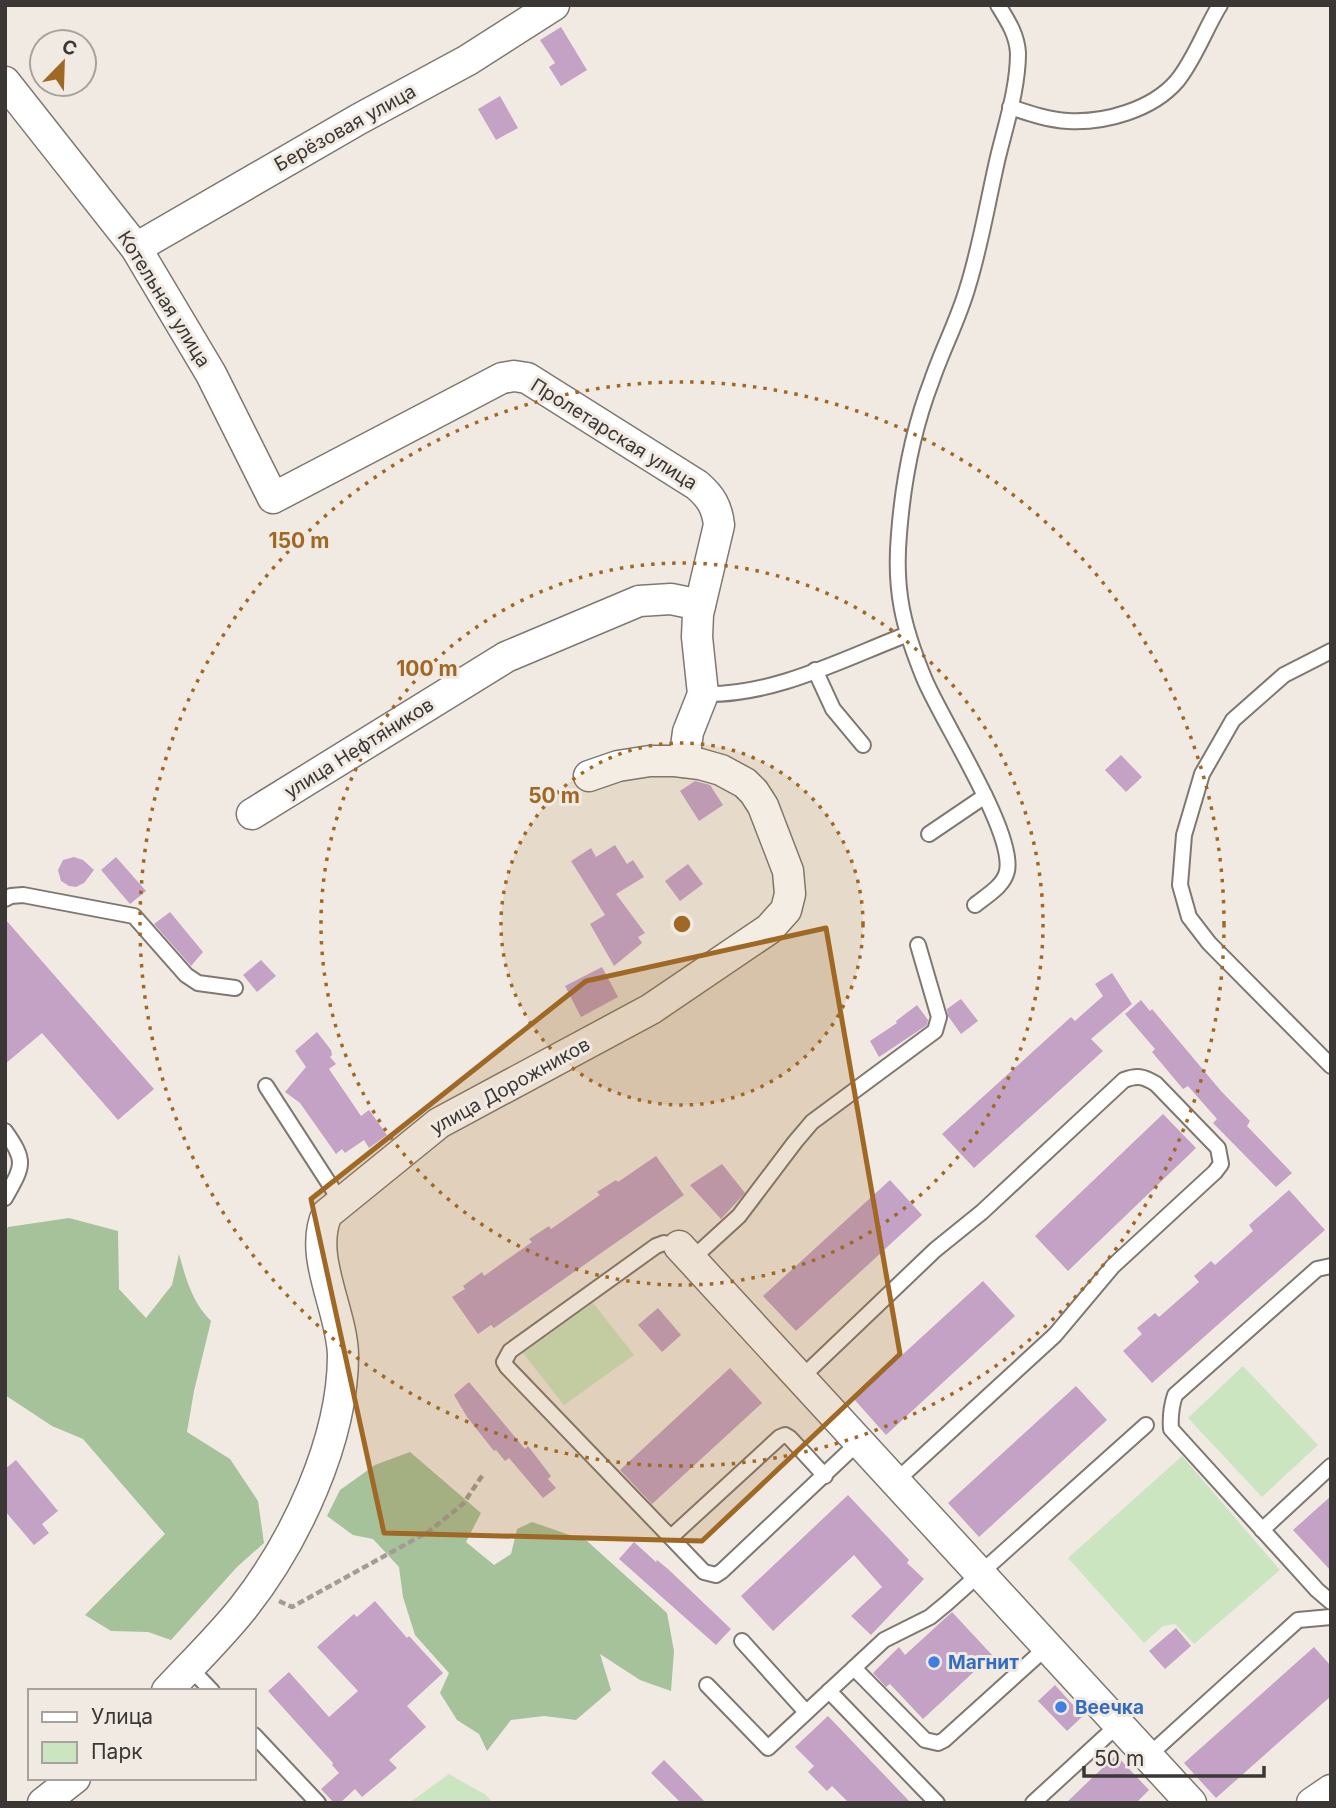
<svg xmlns="http://www.w3.org/2000/svg" width="1336" height="1808" font-family="Inter,sans-serif">
	<style>
		.green { fill: #cce5c1 }
		.forest { fill: #a6c29a }
		.building { fill: #c3a2c6 }
		.lines { fill: none; stroke-linecap: round; stroke-linejoin: round }
		.service-casing { stroke: #7f7872; stroke-width: 18 }
		.minor-casing { stroke: #7f7872; stroke-width: 33 }
		.path { stroke: #a19c96; stroke-width: 4.5; stroke-dasharray: 7 3.5; stroke-linecap: butt }
		.service { stroke: #fff; stroke-width: 14 }
		.minor { stroke: #fff; stroke-width: 30 }
		.marked { fill: #a06825; fill-opacity: 0.2; stroke: #a06825; stroke-width: 5; stroke-linejoin: round }
		.ring { fill: none; stroke: #a06825; stroke-width: 3.5; stroke-dasharray: 3.5 7 }
		.shop-dot { fill: #3f7fe0; stroke: #f1eae3; stroke-width: 2.5 }
		.labels { text-anchor: middle; dominant-baseline: central; stroke-width: 6; stroke-linejoin: round; paint-order: stroke }
		.street-label { font-size: 19px; fill: #3a3734; stroke: #f1eae3 }
		.shop-label { font-size: 19px; font-weight: bold; fill: #366cbe; stroke: #f1eae3; text-anchor: start }
		.centre { fill: #a06825; stroke: #f1eae3; stroke-width: 3.5 }
		.ring-label { font-size: 21px; text-anchor: middle; font-weight: bold; fill: #a06825; stroke: #f1eae3; stroke-width: 6; stroke-linejoin: round; paint-order: stroke }
	</style>
	<rect width="100%" height="100%" fill="#f1eae3"/>
	<g class="green">
		<polygon points="593,1303 634,1355 564,1405 523,1353"/>
		<polygon points="1243,1366 1318,1445 1262,1497 1188,1418"/>
		<polygon points="1182,1456 1280,1570 1194,1644 1175,1624 1163,1626 1144,1643 1068,1558"/>
		<polygon points="449,1774 486,1795 493,1803 409,1803"/>
	</g>
	<g class="forest">
		<path d="M69,1218L118,1231L119,1289L146,1318L172,1285L179,1254C186,1279 192,1302 211,1321L194,1391L187,1432L230,1459L258,1501L264,1543L237,1567L171,1640L148,1632L111,1631L85,1615L165,1534L83,1439L52,1426L5,1395V1232L8,1227Z"/>
		<polygon points="410,1452 481,1513 466,1542 494,1565 511,1554 517,1529 532,1522 587,1541 667,1613 674,1651 671,1691 640,1680 600,1654 611,1690 576,1720 544,1716 511,1720 487,1751 479,1734 457,1720 440,1693 449,1673 415,1635 403,1597 399,1567 373,1539 353,1535 327,1516 340,1490 375,1465"/>
	</g>
	<g class="building">
		<polygon points="561,27 587,70 561,86 549,67 555,63 540,40"/>
		<polygon points="500,96 518,128 496,140 478,109"/>
		<polygon points="1121,755 1142,777 1126,792 1105,770"/>
		<polygon points="695,781 710,785 723,805 699,821 680,791"/>
		<polygon points="615,845 627,864 633,860 644,877 616,894 645,933 638,937 642,943 614,966 590,924 605,915 571,861 591,848 596,857"/>
		<polygon points="74,857 83,860 94,870 84,883 76,887 69,886 61,881 58,870 63,860"/>
		<polygon points="116,857 146,891 130,904 101,870"/>
		<polygon points="688,864 703,884 680,901 665,881"/>
		<polygon points="170,912 203,952 191,966 154,924"/>
		<polygon points="5,919 154,1089 118,1120 42,1033 5,1064"/>
		<polygon points="261,960 276,976 257,992 243,975"/>
		<polygon points="602,967 618,997 581,1017 565,986"/>
		<polygon points="1112,973 1132,1004 1091,1039 1103,1051 974,1168 942,1134 1071,1017 1075,1021 1103,996 1095,984"/>
		<polygon points="961,999 978,1021 961,1034 948,1016 947,1009"/>
		<polygon points="1141,1000 1150,1011 1152,1009 1221,1091 1250,1121 1247,1126 1292,1173 1276,1187 1213,1123 1217,1119 1188,1086 1183,1089 1152,1052 1155,1049 1125,1014"/>
		<polygon points="917,1005 928,1020 927,1025 879,1057 870,1041 897,1023 896,1021"/>
		<polygon points="317,1032 331,1050 332,1055 330,1057 336,1064 329,1069 361,1116 369,1110 387,1135 369,1148 364,1140 345,1153 342,1149 336,1154 300,1103 285,1092 306,1067 295,1051"/>
		<polygon points="1163,1114 1196,1148 1068,1271 1035,1236"/>
		<polygon points="656,1156 684,1195 494,1328 491,1325 478,1334 452,1297 465,1289 463,1286 482,1272 484,1276 532,1242 529,1239 549,1226 551,1229 600,1195 597,1192 616,1180 618,1182"/>
		<polygon points="722,1164 745,1193 721,1219 690,1185"/>
		<polygon points="890,1180 922,1215 796,1331 763,1296"/>
		<polygon points="1289,1190 1325,1230 1152,1383 1123,1351 1142,1334 1137,1328 1155,1313 1159,1317 1199,1282 1194,1276 1211,1261 1215,1265 1253,1231 1249,1225"/>
		<polygon points="983,1281 1015,1316 886,1435 854,1399"/>
		<polygon points="658,1308 681,1335 662,1352 638,1325"/>
		<polygon points="730,1368 762,1403 652,1504 620,1470"/>
		<polygon points="469,1382 525,1449 528,1446 551,1476 548,1479 556,1488 543,1498 509,1458 505,1461 496,1450 494,1451 467,1417 454,1395"/>
		<polygon points="1076,1386 1107,1420 979,1537 948,1503"/>
		<polygon points="16,1460 58,1511 42,1524 49,1533 34,1545 5,1511 5,1469"/>
		<polygon points="848,1495 909,1560 907,1563 924,1579 871,1635 851,1616 882,1587 854,1555 773,1631 741,1596"/>
		<polygon points="1331,1496 1331,1571 1293,1530"/>
		<polygon points="634,1542 656,1562 657,1560 668,1569 731,1629 716,1645 619,1559"/>
		<polygon points="375,1601 407,1638 409,1636 443,1673 407,1706 426,1727 389,1760 397,1768 362,1797 355,1789 340,1803 334,1803 321,1789 339,1773 332,1765 333,1763 268,1691 289,1672 329,1717 358,1691 317,1647 354,1614 357,1617"/>
		<polygon points="952,1612 992,1655 923,1719 890,1684 886,1687 873,1673 899,1647 905,1655"/>
		<polygon points="1176,1628 1191,1646 1165,1669 1149,1651"/>
		<polygon points="1314,1647 1331,1666 1331,1696 1216,1798 1184,1763"/>
		<polygon points="1055,1685 1083,1716 1067,1731 1038,1701"/>
		<polygon points="828,1716 911,1803 849,1803 832,1786 827,1791 808,1772 814,1766 795,1747"/>
		<polygon points="1116,1755 1149,1790 1136,1803 1066,1803"/>
		<polygon points="664,1760 706,1803 681,1803 651,1773"/>
	</g>
	<g class="lines">
		<g class="service-casing">
			<g id="service">
				<path d="M1010,107C1028,113 1048,120 1068,121C1105,123 1152,110 1177,81C1195,59 1205,29 1220,5"/>
				<polyline points="1331,651 1284,675 1233,720 1202,774 1184,835 1180,885 1189,917 1209,943 1331,1066"/>
				<polyline points="815,670 833,709 863,745"/>
				<path d="M703,694C774,696 843,659 908,634"/>
				<polyline points="929,834 985,796"/>
				<polyline points="5,899 11,896 23,895 134,916 186,975 198,983 235,988"/>
				<path d="M975,905C986,896 1004,886 1007,871C1015,832 941,720 924,678C903,627 894,590 899,534C903,482 913,429 932,380C943,348 959,318 968,286C981,244 988,200 998,157C1006,124 1018,88 1018,53C1017,35 1008,21 998,5"/>
				<polyline points="266,1086 341,1202"/>
				<path d="M5,1131C27,1162 23,1166 5,1198"/>
				<polyline points="679,1246 664,1243 656,1246 510,1351 504,1362 507,1367 704,1572 716,1575 722,1571 860,1441"/>
				<polyline points="693,1258 739,1216 795,1142 812,1122 935,1031 939,1017 918,945"/>
				<path d="M1331,1266L1317,1269L1175,1395C1171,1407 1170,1416 1171,1429L1317,1590L1331,1602"/>
				<path d="M802,1377L935,1250L982,1212L1124,1080C1137,1075 1143,1076 1156,1084L1218,1148L1221,1164L1215,1172L1113,1266L1055,1335L896,1481"/>
				<polyline points="1262,1530 1331,1466"/>
				<polyline points="671,1537 780,1437 785,1435 790,1438 825,1476"/>
				<polyline points="742,1641 806,1712"/>
				<polyline points="189,1667 212,1691"/>
				<polyline points="854,1668 925,1740 938,1743 944,1740 1048,1646"/>
				<polyline points="707,1685 768,1748 884,1640 930,1617 947,1603 1146,1425"/>
				<polyline points="829,1691 937,1803"/>
				<polyline points="254,1735 318,1803"/>
				<polyline points="1148,1756 1298,1620 1331,1617"/>
				<polyline points="1033,1803 1119,1724"/>
			</g>
		</g>
		<g class="minor-casing">
			<g id="minor">
				<path d="M5,82L136,248L211,374L273,498L502,378L514,376L527,378L697,485C711,497 717,507 719,525L698,614L697,637L703,694L688,732L684,762"/>
				<polyline points="136,248 359,119 468,60 554,5"/>
				<polyline points="252,814 506,657 639,601 671,599 700,605"/>
				<polyline points="679,1246 1191,1803"/>
				<path d="M167,1691C192,1664 219,1638 243,1608C295,1542 343,1441 343,1355C342,1310 308,1256 327,1214L439,1123L651,1009L769,929L786,910L790,894L788,871L763,806L754,792L745,783L721,770L700,764L675,761H650L618,766L589,776"/>
				<polyline points="43,1803 75,1778"/>
				<polyline points="1312,1803 1331,1790"/>
			</g>
		</g>
		<polyline class="path" points="279,1601 292,1607 428,1532 463,1504 484,1473"/>
		<use href="#service" class="service"/>
		<use href="#minor" class="minor"/>
	</g>
	<path class="marked" d="M826,928L900,1354L702,1541L384,1533L311,1199L586,981Z"/>
	<circle cx="682" cy="924" r="181" fill="#a06825" fill-opacity=".12"/>
	<g class="ring">
		<circle cx="682" cy="924" r="181"/>
		<circle cx="682" cy="924" r="361"/>
		<circle cx="682" cy="924" r="542"/>
	</g>
	<g class="shop-dot">
		<circle cx="934" cy="1662" r="7"/>
		<circle cx="1061" cy="1707" r="7"/>
	</g>
	<g class="labels">
		<g class="street-label">
			<text transform="translate(345 128) rotate(-29)">Берёзовая улица</text>
			<text transform="translate(164 299) rotate(58)">Котельная улица</text>
			<text transform="translate(614 434) rotate(32)">Пролетарская улица</text>
			<text transform="translate(359 748) rotate(-32)">улица Нефтяников</text>
			<text transform="translate(510 1086) rotate(-29)">улица Дорожников</text>
		</g>
		<g class="shop-label">
			<text x="948" y="1662">Магнит</text>
			<text x="1075" y="1707">Веечка</text>
		</g>
	</g>
	<circle cx="682" cy="924" r="10" class="centre"/>
	<g class="ring-label">
		<text x="299" y="548">150 m</text>
		<text x="427" y="676">100 m</text>
		<text x="554" y="803">50 m</text>
	</g>
	<rect width="1336" height="1808" fill="none" stroke="#3a3734" stroke-width="14"/>
	<rect x="28" y="1689" width="228" height="91" fill="#f1eae3" stroke="#a8a29d" stroke-width="2"/>
	<rect x="42" y="1712" width="35" height="10" fill="#ffffff" stroke="#a8a29d" stroke-width="2"/>
	<text x="91" y="1724" font-size="21" fill="#3a3734">Улица</text>
	<rect x="42" y="1742" width="35" height="21" fill="#cce5c1" stroke="#a8a29d" stroke-width="2"/>
	<text x="91" y="1759" font-size="21" fill="#3a3734">Парк</text>
	<g transform="translate(63 63) rotate(23)"><circle r="33" fill="#f1eae3" stroke="#a8a29d" stroke-width="2"/>
	<path d="M0-5L12 26L0 18L-12 26Z" fill="#a06825"/>
	<text y="-10" font-size="19" font-weight="bold" text-anchor="middle" fill="#3a3734">С</text>
	</g>
	<path d="M1084 1766v10h180v-10" fill="none" stroke="#3a3734" stroke-width="3.5"/>
	<text x="1094" y="1766" font-size="21" fill="#3a3734" stroke="#f1eae3" stroke-width="5" paint-order="stroke">50 m</text>
</svg>
